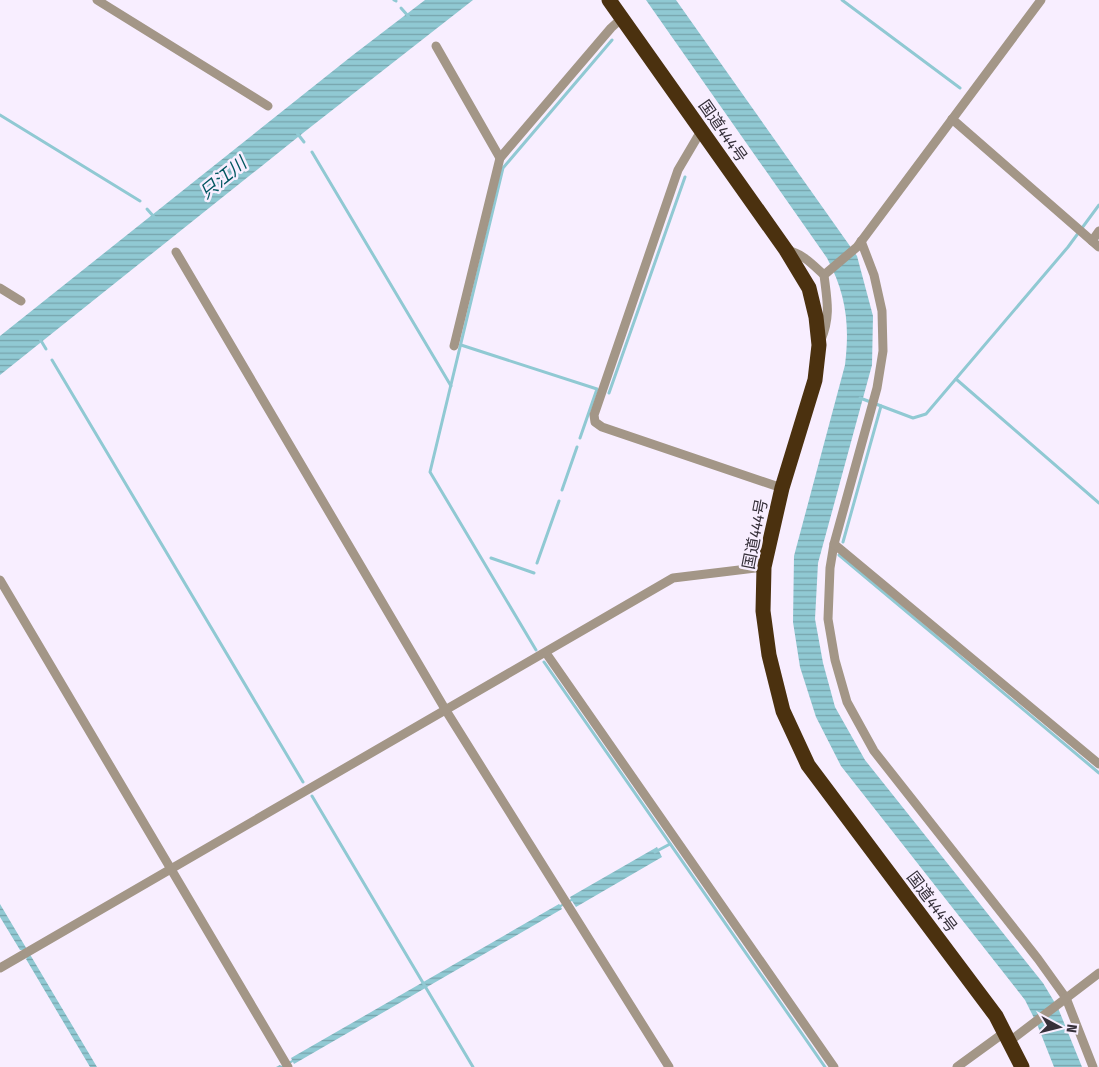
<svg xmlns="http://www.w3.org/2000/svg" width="1099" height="1067" font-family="'Fira Sans Condensed','Noto Sans JP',sans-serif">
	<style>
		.water { fill: url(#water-rules) }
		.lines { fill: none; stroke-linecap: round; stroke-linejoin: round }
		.stream { stroke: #90c9d3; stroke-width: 3 }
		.street { stroke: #a39687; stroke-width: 9 }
		.highway { stroke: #4b310f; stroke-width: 15 }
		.labels { text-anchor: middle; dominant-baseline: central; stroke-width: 5; stroke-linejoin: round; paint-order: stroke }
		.street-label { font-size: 16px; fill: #36303a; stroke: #f8eeff }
		.water-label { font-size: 18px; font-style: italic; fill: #005660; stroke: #f8eeff }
	</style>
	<defs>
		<pattern id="water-rules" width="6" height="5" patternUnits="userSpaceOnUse" patternTransform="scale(1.25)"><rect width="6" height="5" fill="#90c9d3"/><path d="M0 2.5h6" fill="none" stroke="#76a4ac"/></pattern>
	</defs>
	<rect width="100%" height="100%" fill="#f8eeff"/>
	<g class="water">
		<polygon points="425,0 473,0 303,133 0,375 0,336 353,55"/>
		<path d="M646,0H676L857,256L873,316L872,365L818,563L815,619L823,663L835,707L865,760L1043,983L1058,1008L1082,1067H1054L1037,1024L1025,1000L841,766L816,717L800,667L793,622L794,556L845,365C850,324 846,294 827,258Z"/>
		<polygon points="657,847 662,857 576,907 572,901 561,907 562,909 294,1064 293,1062 284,1067 276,1067 280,1065 281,1066 292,1060 291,1058 559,904 560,905 571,899 570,897"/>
		<polygon points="0,904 97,1067 90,1067 26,959 27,958 22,950 20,950 0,917"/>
	</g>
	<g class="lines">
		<g class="stream">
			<polyline points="394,0 396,1"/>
			<polyline points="842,0 960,88"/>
			<polyline points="401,8 409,17"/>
			<polyline points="0,115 140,201"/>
			<polyline points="297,133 304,142"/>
			<polyline points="312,152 451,386"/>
			<polyline points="147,209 155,218"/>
			<polyline points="40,339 46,349"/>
			<polyline points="461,345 597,389 580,438"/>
			<polyline points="52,360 303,782"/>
			<polyline points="956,379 1099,503"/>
			<polyline points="609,393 685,177"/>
			<polyline points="860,398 913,418 926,414 1068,247 1099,205"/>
			<polyline points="562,490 577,447"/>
			<polyline points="843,542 881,406"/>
			<polyline points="839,555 1099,773"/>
			<polyline points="491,558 534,573"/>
			<polyline points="537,563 559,501"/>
			<polyline points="536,650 430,472 503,168 612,40"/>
			<polyline points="544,662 825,1067"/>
			<polyline points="312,796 473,1067"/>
			<polyline points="655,852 670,844"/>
		</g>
		<g class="street">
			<polyline points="97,0 268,106"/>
			<polyline points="436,46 500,158"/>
			<polyline points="952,119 1099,247"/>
			<polyline points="701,131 678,170 594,415 595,422 602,427 782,488"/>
			<polyline points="861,241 874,275 882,311 883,351 877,388 834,544 830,568 828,619 835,660 847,702 874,751 1038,959 1066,998 1093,1067"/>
			<polyline points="1092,241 1099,231"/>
			<path d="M786,250C802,253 812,264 824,275"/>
			<polyline points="176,252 445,709 669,1067"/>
			<polyline points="0,288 21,301"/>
			<path d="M821,340C831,316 827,300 824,275L857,247L1041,0"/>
			<polyline points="454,346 500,158 611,28 622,18"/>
			<polyline points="834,544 1099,764"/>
			<polyline points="0,580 288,1067"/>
			<polyline points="546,653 834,1067"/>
			<polyline points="0,968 673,578 764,567"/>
			<polyline points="1010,1041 1099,973"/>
			<polyline points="957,1067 1005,1032"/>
		</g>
		<polyline class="highway" points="609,0 786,250 809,288 816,317 819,345 815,380 782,488 764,567 763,611 769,655 783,711 808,765 996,1016 1022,1067"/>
	</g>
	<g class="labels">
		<g class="street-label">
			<text transform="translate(723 131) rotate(55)">国道444号</text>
			<text transform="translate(755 534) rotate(-79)">国道444号</text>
			<text transform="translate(932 902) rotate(53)">国道444号</text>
		</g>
		<g class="water-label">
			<text transform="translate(223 178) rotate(-39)">只江川</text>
		</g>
	</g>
	<g transform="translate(1059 1027) rotate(97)" stroke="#f8eeff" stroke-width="4" paint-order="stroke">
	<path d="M0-4L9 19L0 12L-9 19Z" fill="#36303a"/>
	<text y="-8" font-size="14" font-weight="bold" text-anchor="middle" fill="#36303a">N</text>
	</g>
</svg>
